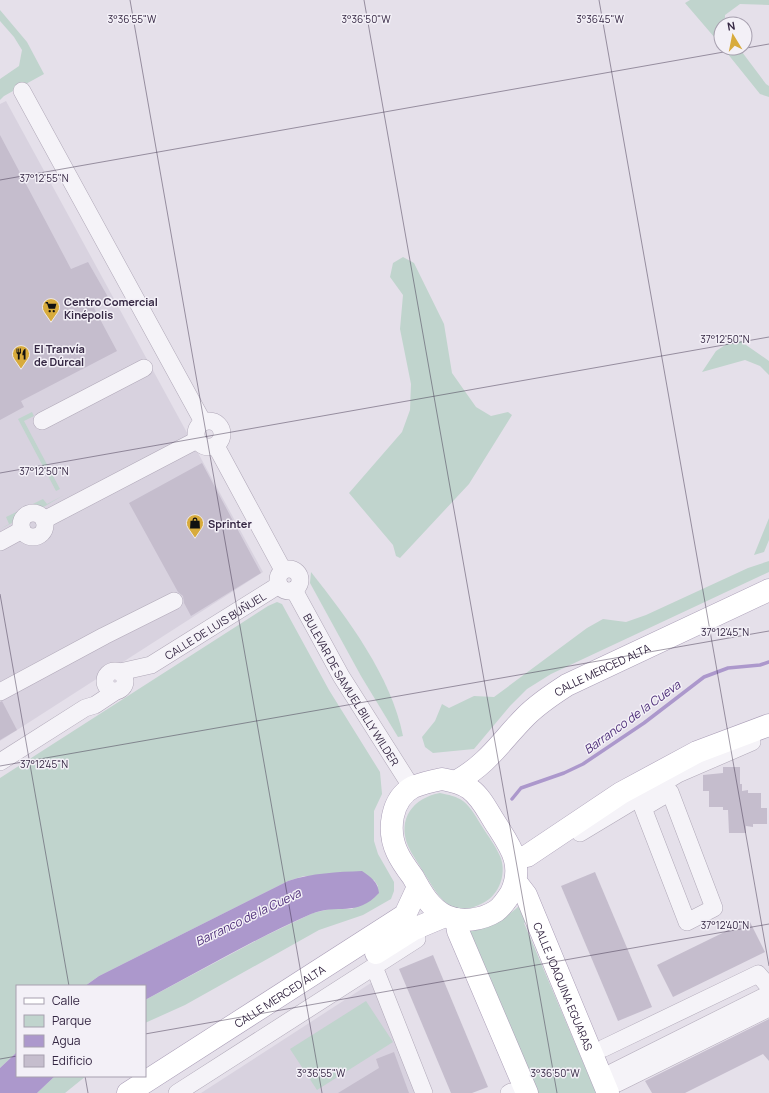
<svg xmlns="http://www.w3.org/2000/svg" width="769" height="1093" font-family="Manrope,sans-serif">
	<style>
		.built { fill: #d8d2df }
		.green { fill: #c0d4cd }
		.water { fill: #ac98cc }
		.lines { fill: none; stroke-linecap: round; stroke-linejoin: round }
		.stream { stroke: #ac98cc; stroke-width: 3.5 }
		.building { fill: #c5bdcd }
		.minor-casing { stroke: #b0a8b8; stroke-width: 18 }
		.major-casing { stroke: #aa9eb7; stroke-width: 23 }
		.minor { stroke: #f5f3f8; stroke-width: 17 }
		.major { stroke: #fff; stroke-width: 22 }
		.ticks { fill: none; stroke: #352743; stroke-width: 1; stroke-opacity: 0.45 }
		.labels { text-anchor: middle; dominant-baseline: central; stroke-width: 3; stroke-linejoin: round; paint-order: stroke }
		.poi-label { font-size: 11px; font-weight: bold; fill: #352743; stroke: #f3f0f7; text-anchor: start }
		.street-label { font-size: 11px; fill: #352743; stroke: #f3f0f7 }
		.water-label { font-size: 12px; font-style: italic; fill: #4e2e79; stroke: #f3f0f7 }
		.ticks-label { font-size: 10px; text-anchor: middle; fill: #352743; stroke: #f3f0f7; stroke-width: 3; stroke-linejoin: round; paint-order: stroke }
	</style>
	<rect width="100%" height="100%" fill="#e5e0ea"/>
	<g class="built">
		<polygon points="6,101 263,572 0,741 0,104"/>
		<polygon points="374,981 418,1093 201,1093"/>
	</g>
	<g class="green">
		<polygon points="690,0 769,0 769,5 740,4 725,15 725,24 721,24 721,45 685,3"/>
		<polygon points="0,10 27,42 44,74 4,96 0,100 0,79 19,66 22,50 14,37 0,21"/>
		<polygon points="723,48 739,48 766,84 769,86 769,97 760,94"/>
		<polygon points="403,257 414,263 444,324 452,373 476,407 491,416 508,412 512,415 469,484 400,558 396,556 393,545 349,493 402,432 410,410 411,384 400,329 403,295 390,277 393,263"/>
		<polygon points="736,338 769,361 769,375 760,366 745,360 702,372 716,351"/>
		<polygon points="32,412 34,416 24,421 60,489 56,491 18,419"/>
		<polygon points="64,495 40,509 26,510 16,521 0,529 9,524 6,517 43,499 47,504"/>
		<polygon points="769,518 769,540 764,552 754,555"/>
		<polygon points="769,561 769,572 551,674 527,689 510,706 474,749 433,753 425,747 422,737 435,721 442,704 449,708 474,696 494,697 587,628 603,619 626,622 646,615 748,568"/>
		<path d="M311,572C348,619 391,676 403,736L398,737L361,676L310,583Z"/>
		<polygon points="277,602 282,604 329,690 380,772 382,794 374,811 374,841 378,854 394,882 394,891 391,899 363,915 319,930 185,1005 145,1023 145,1000 265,936 313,913 330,909 352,909 378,886 374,880 304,876 288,881 99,976 85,986 17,986 17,1052 0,1068 0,778 268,606"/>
		<path d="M440,793C449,795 456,796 463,801C472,808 477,819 483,828C488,836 495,845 499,854C508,871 500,895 483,903C474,908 463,911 453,907C439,901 432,885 424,873C419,864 412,855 408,846C397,819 413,798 440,793Z"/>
		<path d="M518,907H522L530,921L524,923L596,1093H538L476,945L465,931C489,928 500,922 518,907Z"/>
		<polygon points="366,1001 393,1042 317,1090 290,1049"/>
		<polygon points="55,1076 86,1076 65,1093 37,1093"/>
	</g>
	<g class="water">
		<path d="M362,871C371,877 378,882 379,893C356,918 338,903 311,914C254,939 200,971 145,1000V986H85L99,976L288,881C312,873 337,872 362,871Z"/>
		<polygon points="17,1052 17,1076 55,1076 37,1093 0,1093 0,1068"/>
	</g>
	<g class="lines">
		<polyline class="stream" points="512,799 521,788 564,773 583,764 644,723 704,677 728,668 760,665 769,662"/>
	</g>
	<g class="building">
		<polygon points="0,135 71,269 88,262 108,297 93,306 117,351 21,401 24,407 0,420"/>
		<polygon points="202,463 261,573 191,616 184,603 183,596 178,592 129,503"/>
		<polygon points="2,701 17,730 0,740 0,702"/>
		<polygon points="723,767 740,767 740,784 742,784 742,791 748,790 748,793 761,793 761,808 767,808 767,824 753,824 753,827 746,826 746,833 729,833 728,810 723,810 723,807 709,807 709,791 703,791 703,775 723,773"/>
		<polygon points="595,872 652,1007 618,1021 561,886"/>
		<polygon points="749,920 765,952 673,997 657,965"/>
		<polygon points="433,955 488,1087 472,1093 451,1093 399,969"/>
		<polygon points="769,1019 769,1061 763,1054 685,1093 652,1093 645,1081"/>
		<polygon points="394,1052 409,1093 338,1093 379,1068 376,1059"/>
	</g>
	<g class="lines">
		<g class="minor-casing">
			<g id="minor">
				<polyline points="22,91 203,422"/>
				<circle cx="209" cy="434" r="13"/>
				<polyline points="42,421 144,368"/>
				<polyline points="216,446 283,570"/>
				<circle cx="33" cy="525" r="12"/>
				<polyline points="44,520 197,440"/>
				<polyline points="0,542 22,530"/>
				<circle cx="289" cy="580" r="11"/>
				<path id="s1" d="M294,590L341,676L412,788"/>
				<circle cx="115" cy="681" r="10"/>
				<path id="s2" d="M120,672L151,665L279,585"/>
				<polyline points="0,692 104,636 174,601"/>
				<polyline points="0,762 85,708 95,705 116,691"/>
				<polygon points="670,792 714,908 687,922 643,808"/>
				<polyline points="580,833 678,774 752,742"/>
				<polyline points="377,974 424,1093"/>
				<polyline points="604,1048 758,974 769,987"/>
				<polyline points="613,1072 769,994"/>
				<polyline points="618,1083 769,1008"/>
				<polyline points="177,1093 417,939"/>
				<polyline points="509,1093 511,1092"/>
			</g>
		</g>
		<g class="major-casing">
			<g id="major">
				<path d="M442,779C453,781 462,783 470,789C481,797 487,810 494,821C509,845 525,863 511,893C507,899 502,907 496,911C482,920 461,923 446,916C430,908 421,892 413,877C407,869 401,861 397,852C387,830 391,799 413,787C423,783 432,781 442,779Z"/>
				<path id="s3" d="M457,781C489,763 501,741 526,716C538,704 553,694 567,685L769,590"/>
				<polyline points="515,858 527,856 621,793 697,752 769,725"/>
				<path id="s4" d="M516,882L526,895L608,1093"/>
				<polyline points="456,919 458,931 527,1093"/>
				<polyline points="376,953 414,929 445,916"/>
				<path id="s5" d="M128,1093L405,915L418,887"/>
			</g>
		</g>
		<use href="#minor" class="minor"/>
		<use href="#major" class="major"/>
	</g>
	<path class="ticks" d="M130,0L322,1093M364,0L557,1093M599,0L769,966M0,180L769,44M0,473L769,337M0,594L69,986M0,766L769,631M145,1034L769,924M0,1059L17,1056M85,1076L88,1093"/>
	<defs>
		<g id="supermarket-pin" transform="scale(0.9)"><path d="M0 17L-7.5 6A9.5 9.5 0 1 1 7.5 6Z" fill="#d8ab3c" stroke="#f3f0f7"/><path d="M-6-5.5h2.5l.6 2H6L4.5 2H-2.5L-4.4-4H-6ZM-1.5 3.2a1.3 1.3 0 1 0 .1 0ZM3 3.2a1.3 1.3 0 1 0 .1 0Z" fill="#111"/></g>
		<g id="restaurant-pin" transform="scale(0.9)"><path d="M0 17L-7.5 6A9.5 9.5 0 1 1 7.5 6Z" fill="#d8ab3c" stroke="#f3f0f7"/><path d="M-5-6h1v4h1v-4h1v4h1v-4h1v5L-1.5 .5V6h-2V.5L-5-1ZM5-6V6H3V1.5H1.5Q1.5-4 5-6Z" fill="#111"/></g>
		<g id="shop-pin" transform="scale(0.9)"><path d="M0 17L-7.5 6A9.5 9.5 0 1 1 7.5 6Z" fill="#d8ab3c" stroke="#f3f0f7"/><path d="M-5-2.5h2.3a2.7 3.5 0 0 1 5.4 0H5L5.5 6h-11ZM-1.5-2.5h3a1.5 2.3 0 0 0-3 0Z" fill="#111"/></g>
	</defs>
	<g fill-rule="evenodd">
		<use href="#supermarket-pin" x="51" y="307"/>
		<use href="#restaurant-pin" x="21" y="354"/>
		<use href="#shop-pin" x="195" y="523"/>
	</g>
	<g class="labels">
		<g class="poi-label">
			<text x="64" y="301">Centro Comercial<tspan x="64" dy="13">Kinépolis</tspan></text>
			<text x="34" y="348">El Tranvía<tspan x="34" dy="13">de Dúrcal</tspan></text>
			<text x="208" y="523">Sprinter</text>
		</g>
		<g class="street-label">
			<text stroke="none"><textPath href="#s2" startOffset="107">CALLE DE LUIS BUÑUEL</textPath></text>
			<text stroke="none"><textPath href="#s3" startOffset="185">CALLE MERCED ALTA</textPath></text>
			<text stroke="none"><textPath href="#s1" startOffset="115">BULEVAR DE SAMUEL BILLY WILDER</textPath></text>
			<text stroke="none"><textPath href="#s4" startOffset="115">CALLE JOAQUINA EGUARAS</textPath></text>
			<text stroke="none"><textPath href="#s5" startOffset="180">CALLE MERCED ALTA</textPath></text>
		</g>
		<g class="water-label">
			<text transform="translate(632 717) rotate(-36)">Barranco de la Cueva</text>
			<text transform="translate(248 917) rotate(-26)">Barranco de la Cueva</text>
		</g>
	</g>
	<g class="ticks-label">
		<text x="132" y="23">3°36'55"W</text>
		<text x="366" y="23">3°36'50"W</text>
		<text x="600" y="23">3°36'45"W</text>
		<text x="44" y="182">37°12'55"N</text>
		<text x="725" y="343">37°12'50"N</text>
		<text x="44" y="475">37°12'50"N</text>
		<text x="725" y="636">37°12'45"N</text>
		<text x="44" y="768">37°12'45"N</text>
		<text x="725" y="929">37°12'40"N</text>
		<text x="321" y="1077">3°36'55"W</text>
		<text x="555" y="1077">3°36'50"W</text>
	</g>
	<rect x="16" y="985" width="130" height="92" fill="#f3f0f7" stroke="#a7a0af"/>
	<rect x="24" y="998" width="20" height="6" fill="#ffffff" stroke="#a7a0af"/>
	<text x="52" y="1005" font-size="12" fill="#352743">Calle</text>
	<rect x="24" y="1015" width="20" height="12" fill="#c0d4cd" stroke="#a7a0af"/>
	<text x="52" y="1025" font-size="12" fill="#352743">Parque</text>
	<rect x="24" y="1035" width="20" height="12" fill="#ac98cc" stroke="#a7a0af"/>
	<text x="52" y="1045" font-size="12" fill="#352743">Agua</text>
	<rect x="24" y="1055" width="20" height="12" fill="#c5bdcd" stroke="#a7a0af"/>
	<text x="52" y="1065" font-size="12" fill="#352743">Edificio</text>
	<g transform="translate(733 36) rotate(350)"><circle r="19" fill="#f3f0f7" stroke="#a7a0af"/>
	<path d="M0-3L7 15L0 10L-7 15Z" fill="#d8ab3c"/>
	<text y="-6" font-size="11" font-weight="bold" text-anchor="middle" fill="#352743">N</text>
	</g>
</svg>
